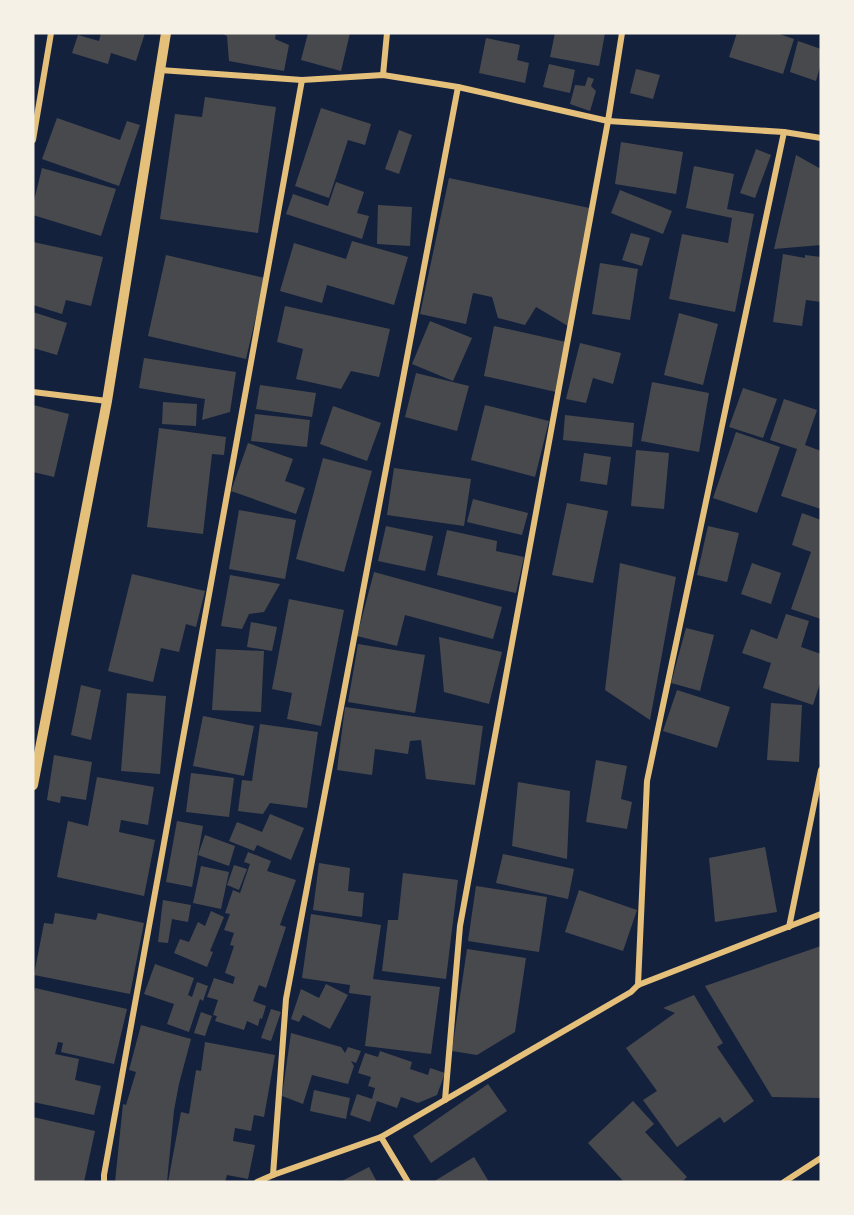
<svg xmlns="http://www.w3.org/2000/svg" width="854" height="1215" font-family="'Archivo Narrow',sans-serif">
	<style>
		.building { fill: #48494c }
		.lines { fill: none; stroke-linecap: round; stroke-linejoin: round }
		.minor { stroke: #e5c07b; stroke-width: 6 }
		.tertiary { stroke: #e5c07b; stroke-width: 10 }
	</style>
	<rect width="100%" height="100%" fill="#14213d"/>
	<g class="building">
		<polygon points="101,33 145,33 136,61 111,53 108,64 72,53 78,35 99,41"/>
		<polygon points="221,33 276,33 275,39 289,45 284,71 229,61 227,36"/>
		<polygon points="308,33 350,33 341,71 301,60"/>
		<polygon points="555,33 605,33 599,66 550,57"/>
		<polygon points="737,33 776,33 794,39 783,74 729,57"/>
		<polygon points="486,38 520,45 517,60 529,63 525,83 479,73"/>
		<polygon points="798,41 821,49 821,63 816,81 790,72"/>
		<polygon points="549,64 575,70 570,93 543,87"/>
		<polygon points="636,69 660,75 653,99 630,93"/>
		<polygon points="588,77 594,79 591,86 596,91 590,111 570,104 575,85 585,86"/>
		<polygon points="205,97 276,107 258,233 160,219 175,114 202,117"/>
		<polygon points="321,108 371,124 365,145 348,140 329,198 295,186"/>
		<polygon points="57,118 120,140 127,121 140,125 119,186 42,159"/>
		<polygon points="399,130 412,135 399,174 385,169"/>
		<polygon points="621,142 683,152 676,194 615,184"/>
		<polygon points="756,149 771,155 755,198 740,193"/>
		<polygon points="796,155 821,169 821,245 774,249"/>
		<polygon points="694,166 734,174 727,209 754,214 735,312 669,299 682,234 728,243 732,218 686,208"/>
		<polygon points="42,168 116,189 101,236 33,215 33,205"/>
		<polygon points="449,178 594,209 568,326 536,307 525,325 498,318 492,297 473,293 466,324 420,314"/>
		<polygon points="336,182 364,192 357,213 369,216 362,239 286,214 293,194 328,206"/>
		<polygon points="620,190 672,211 663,234 611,213"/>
		<polygon points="378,205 412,207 410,246 377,244"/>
		<polygon points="631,233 650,238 642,266 622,260"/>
		<polygon points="352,241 408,257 394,305 327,285 322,303 280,291 294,243 346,259"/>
		<polygon points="33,242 103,257 91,306 66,300 62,314 33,305"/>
		<polygon points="783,254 805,258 805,255 821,257 821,302 806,300 802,326 773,322"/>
		<polygon points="166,255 265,278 246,359 148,336"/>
		<polygon points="600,263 638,269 630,320 592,314"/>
		<polygon points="285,306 390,329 379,377 351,371 341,389 296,379 303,349 277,342"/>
		<polygon points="33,312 67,323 57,355 33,348"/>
		<polygon points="679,313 718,324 703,385 664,375"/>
		<polygon points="430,321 472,338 453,381 412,364"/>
		<polygon points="494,326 566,342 556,392 484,376"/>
		<polygon points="580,343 621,353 613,384 593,378 586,403 566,399"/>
		<polygon points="144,358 236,372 230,412 202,420 205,399 139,388"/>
		<polygon points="416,373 469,386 457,431 405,417"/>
		<polygon points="652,382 709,393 699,452 641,441"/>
		<polygon points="260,385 316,393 312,417 256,409"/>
		<polygon points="743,388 777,399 763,438 729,427"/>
		<polygon points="784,399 817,410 805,445 821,451 821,509 781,496 797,449 770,440"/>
		<polygon points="163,402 197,404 196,426 162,424"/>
		<polygon points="33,405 69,414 54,477 33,472"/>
		<polygon points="485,405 549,421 535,477 471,460"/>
		<polygon points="333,406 381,423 367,461 320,444"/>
		<polygon points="255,414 310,420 307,447 251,441"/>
		<polygon points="565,415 634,423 632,447 563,440"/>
		<polygon points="159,428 226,437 224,455 212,454 203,534 147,527"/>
		<polygon points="736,432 780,447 757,513 713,498"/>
		<polygon points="248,443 293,459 285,481 305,488 296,514 231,491"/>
		<polygon points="636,450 669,453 664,509 631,506"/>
		<polygon points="584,453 611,457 607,485 580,481"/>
		<polygon points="323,458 372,471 344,572 296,559"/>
		<polygon points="394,468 471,479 464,526 387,515"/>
		<polygon points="473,499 528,513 522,535 467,522"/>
		<polygon points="567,503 608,511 593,583 552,575"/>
		<polygon points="239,510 296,520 285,579 229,569"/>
		<polygon points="802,513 821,520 821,619 791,609 811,552 792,545"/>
		<polygon points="386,526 433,536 425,571 378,561"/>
		<polygon points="708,526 739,533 727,582 697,575"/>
		<polygon points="447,530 497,541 496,551 524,557 516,593 437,575"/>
		<polygon points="620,563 676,577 650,720 605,690"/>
		<polygon points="752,563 781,573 771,604 741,594"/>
		<polygon points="374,572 502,607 493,639 405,615 397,646 357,636"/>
		<polygon points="132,574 205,591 196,627 186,624 179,652 161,648 153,682 108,671"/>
		<polygon points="230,575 280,584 264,612 249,614 242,629 221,626"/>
		<polygon points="289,599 344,610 321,726 287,719 292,693 272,689"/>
		<polygon points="786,614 809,621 801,647 821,654 821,680 813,705 763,688 771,663 742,653 751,629 777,639"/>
		<polygon points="251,622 277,627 272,651 247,647"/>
		<polygon points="686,628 714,635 700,691 671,683"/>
		<polygon points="439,637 502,652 489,704 444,692"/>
		<polygon points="358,644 425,655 415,713 348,702"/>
		<polygon points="216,649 264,651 261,712 212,710"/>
		<polygon points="81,685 101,690 91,740 71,735"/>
		<polygon points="677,690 730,707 717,748 663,731"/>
		<polygon points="127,693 166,696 160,774 121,771"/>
		<polygon points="771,703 802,705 799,762 767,760"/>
		<polygon points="345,707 483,726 475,785 426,779 421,740 410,741 408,754 375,749 372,775 337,770"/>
		<polygon points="203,716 254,726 244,776 193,766"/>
		<polygon points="260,724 318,732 307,808 270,803 263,814 238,811 242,780 252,781"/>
		<polygon points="54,755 92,762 86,800 61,796 60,803 47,800"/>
		<polygon points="596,760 627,766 621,799 632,802 627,829 586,822"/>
		<polygon points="191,773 234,778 229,817 186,812"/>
		<polygon points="97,777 154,787 148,825 121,820 119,832 155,840 144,896 57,877 68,821 88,826"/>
		<polygon points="518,782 570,791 567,859 512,846"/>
		<polygon points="270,814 304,828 291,860 257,845 254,851 229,841 237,822 262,832"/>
		<polygon points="177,821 203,826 192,887 166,882"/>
		<polygon points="205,835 235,846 229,866 198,855"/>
		<polygon points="765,847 777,912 715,922 709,858"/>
		<polygon points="248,852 271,861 267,871 296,880 280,925 286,927 266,988 259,985 253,1001 266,1006 262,1019 260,1018 258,1026 247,1021 244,1030 215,1021 217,1016 213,1015 218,1000 207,997 214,978 233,984 235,977 225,973 234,946 230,945 234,933 224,930 230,914 225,913 233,890 240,893 250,864 244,862"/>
		<polygon points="503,854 574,869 568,899 496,883"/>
		<polygon points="319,863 350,868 348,891 364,893 362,917 313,910"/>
		<polygon points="234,865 247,869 239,890 227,885"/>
		<polygon points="201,866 229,872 221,909 193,903"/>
		<polygon points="403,873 458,880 446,979 382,971 388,920 398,920"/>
		<polygon points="476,886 547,897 539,952 468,941"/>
		<polygon points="579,890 637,910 623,951 565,932"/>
		<polygon points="163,900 191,905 188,922 172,919 168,943 158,942"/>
		<polygon points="211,911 224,917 210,951 213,952 207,967 174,953 180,939 189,942 198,922 205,926"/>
		<polygon points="55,913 96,920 98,913 144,923 130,994 34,975 44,923 53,924"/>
		<polygon points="311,914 381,925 373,979 440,987 431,1054 365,1046 371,996 349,993 350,985 302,978"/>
		<polygon points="821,946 821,1098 772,1097 705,986"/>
		<polygon points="467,949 526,958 515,1032 477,1055 452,1051"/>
		<polygon points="155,964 194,978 188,995 192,997 197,982 208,986 203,1001 200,999 189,1032 167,1024 174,1004 144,994"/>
		<polygon points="326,984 348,995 330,1029 303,1015 299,1022 291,1019 301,989 319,998"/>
		<polygon points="35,988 127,1009 114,1064 61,1052 63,1043 58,1042 55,1054 79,1059 75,1080 101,1086 94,1115 33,1102 33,996"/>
		<polygon points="694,995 723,1043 717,1047 754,1101 724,1123 720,1117 677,1147 643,1100 657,1091 626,1048 675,1013 663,1008"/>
		<polygon points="271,1009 281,1012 271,1041 261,1038"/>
		<polygon points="201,1012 212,1016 205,1036 194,1033"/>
		<polygon points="141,1025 191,1039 179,1084 174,1110 167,1182 115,1182 123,1104 126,1105 136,1072 129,1070"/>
		<polygon points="291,1033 341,1047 345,1053 348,1047 361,1051 356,1063 351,1061 354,1066 348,1084 312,1075 303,1104 282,1096"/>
		<polygon points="205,1042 275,1055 264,1117 254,1115 251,1131 235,1128 233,1141 255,1145 248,1179 227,1175 225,1182 168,1182 181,1112 189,1114 196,1070 201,1071"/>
		<polygon points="380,1051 412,1062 410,1069 428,1075 430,1068 445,1073 437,1095 418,1103 401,1097 397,1108 377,1101 370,1122 350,1115 357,1094 372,1099 375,1088 368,1086 371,1077 358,1073 365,1053 378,1057"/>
		<polygon points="488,1084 507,1111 431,1163 413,1136"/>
		<polygon points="314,1090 350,1098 346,1119 310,1111"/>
		<polygon points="633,1101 654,1124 645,1132 687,1177 682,1182 624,1182 588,1143"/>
		<polygon points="33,1117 95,1131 84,1182 33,1182"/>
		<polygon points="474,1157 489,1182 433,1182"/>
		<polygon points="369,1167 377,1182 340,1182"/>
	</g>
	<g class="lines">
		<g class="minor">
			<polyline points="160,70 302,80 383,75 458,87 608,121 784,132 821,138"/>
			<polyline points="383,75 387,33"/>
			<polyline points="33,140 51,33"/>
			<polyline points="33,392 107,401"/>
			<polyline points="789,927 821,770"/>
			<polyline points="638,985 647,781 784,132"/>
			<polyline points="445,1100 460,926 608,121 622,33"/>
			<polyline points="381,1137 408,1182"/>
			<polyline points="273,1175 286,999 458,87"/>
			<polyline points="104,1182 104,1175 302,80"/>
			<polyline points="257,1182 273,1175 381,1137 631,992 638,985 821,914"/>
			<polyline points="784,1182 821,1158"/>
		</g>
		<polyline class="tertiary" points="33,785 107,401 166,33"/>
	</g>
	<rect width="854" height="1215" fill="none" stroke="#f6f1e7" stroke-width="69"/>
</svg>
